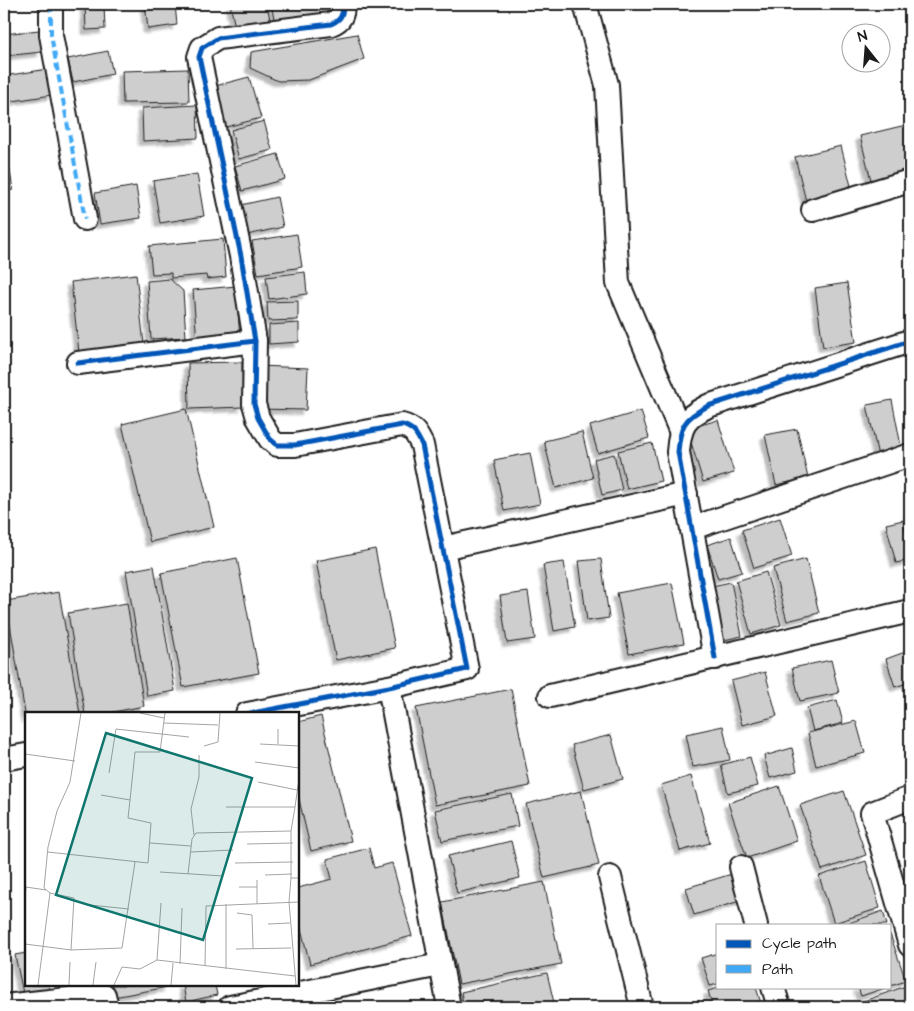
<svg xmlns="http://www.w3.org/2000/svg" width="914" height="1011" font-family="'Architects Daughter',sans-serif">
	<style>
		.building { fill: #cecece; stroke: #1c1c1c; filter: url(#shadow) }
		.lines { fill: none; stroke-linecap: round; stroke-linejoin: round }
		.minor-casing { stroke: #1c1c1c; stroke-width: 26 }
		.minor { stroke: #fff; stroke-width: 22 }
		.quiet { stroke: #3fa9f5; stroke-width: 4; stroke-dasharray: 8 4; stroke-linecap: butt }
		.cycleway-casing { stroke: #fff; stroke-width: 8 }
		.cycleway { stroke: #0057b8; stroke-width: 5 }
		.inset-road { fill: none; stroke: #a4a4a4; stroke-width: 1 }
		.view { fill: #0f766e; fill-opacity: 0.15; stroke: #0f766e; stroke-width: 2.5 }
		.inset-edge { fill: none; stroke: #1c1c1c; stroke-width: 2.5 }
	</style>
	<defs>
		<filter id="shadow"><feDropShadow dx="-4.5" dy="4.5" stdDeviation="1" flood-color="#0004"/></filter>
	</defs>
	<rect width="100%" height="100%" fill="#fff"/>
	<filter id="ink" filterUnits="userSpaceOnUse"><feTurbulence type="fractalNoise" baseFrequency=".02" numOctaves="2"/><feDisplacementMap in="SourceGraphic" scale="10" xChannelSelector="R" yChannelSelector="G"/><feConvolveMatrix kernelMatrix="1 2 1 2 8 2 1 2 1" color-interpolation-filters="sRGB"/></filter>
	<g filter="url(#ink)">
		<g class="building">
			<polygon points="85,4 104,4 105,29 86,30"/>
			<polygon points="145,4 175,4 177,25 148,29"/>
			<polygon points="230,4 267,4 270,20 235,27"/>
			<polygon points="271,4 326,4 328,14 275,23"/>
			<polygon points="39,30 42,52 4,56 4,34"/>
			<polygon points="357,34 364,59 309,80 278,81 250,68 251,52"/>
			<polygon points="108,51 113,74 73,82 68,59"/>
			<polygon points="48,69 52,95 6,102 4,76"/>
			<polygon points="188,69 189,102 123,103 122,71"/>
			<polygon points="249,77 261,118 226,127 215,86"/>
			<polygon points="197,105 198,138 143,141 142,108"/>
			<polygon points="264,121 272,150 239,159 231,130"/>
			<polygon points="910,124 910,174 872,184 860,136"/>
			<polygon points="4,133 13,190 4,191"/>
			<polygon points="841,146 852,190 806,201 795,157"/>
			<polygon points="278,154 285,179 242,191 235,166"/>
			<polygon points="197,174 204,216 160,223 153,181"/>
			<polygon points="136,186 141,218 100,224 95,193"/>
			<polygon points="277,197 283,227 247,235 241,205"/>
			<polygon points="297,234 302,267 258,274 252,241"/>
			<polygon points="223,239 226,277 207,279 206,275 171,278 171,273 152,274 149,246"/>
			<polygon points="305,272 307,294 269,299 266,277"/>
			<polygon points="136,274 144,344 79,352 71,282"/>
			<polygon points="170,279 183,291 186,337 151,339 147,281"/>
			<polygon points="847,283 856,342 823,347 815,288"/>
			<polygon points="236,286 240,338 197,342 193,290"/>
			<polygon points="298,301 298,320 268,321 267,302"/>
			<polygon points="299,323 299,342 269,344 269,325"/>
			<polygon points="242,362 243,407 189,409 188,363"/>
			<polygon points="259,366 308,368 306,410 258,409"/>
			<polygon points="892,400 902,451 878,456 867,405"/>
			<polygon points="186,409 214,527 150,542 122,424"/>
			<polygon points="641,411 649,438 598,453 590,426"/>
			<polygon points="718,420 734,473 703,482 687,429"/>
			<polygon points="797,429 808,478 776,485 765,435"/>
			<polygon points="582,432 593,478 556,488 544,441"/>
			<polygon points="652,443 661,481 627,489 618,451"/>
			<polygon points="530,453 540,504 504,511 494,460"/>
			<polygon points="614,454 622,490 602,495 594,459"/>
			<polygon points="780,518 792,556 754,568 742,530"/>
			<polygon points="903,520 910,550 910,560 896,563 886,524"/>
			<polygon points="731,537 742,572 718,579 707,545"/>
			<polygon points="375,549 395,648 336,660 316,561"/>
			<polygon points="237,558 259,673 183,687 161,573"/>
			<polygon points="601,559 609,618 587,621 579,561"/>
			<polygon points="806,559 819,613 787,621 773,568"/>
			<polygon points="564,562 575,627 554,631 543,565"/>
			<polygon points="154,566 175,691 147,696 126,571"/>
			<polygon points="766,572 781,625 751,634 736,581"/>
			<polygon points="731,582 742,636 724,640 712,586"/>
			<polygon points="672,583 684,643 629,654 617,593"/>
			<polygon points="59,592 80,714 26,714 26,719 6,601"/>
			<polygon points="528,592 535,639 507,643 500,596"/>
			<polygon points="127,603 144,706 103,714 85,714 68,613"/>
			<polygon points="905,652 910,667 910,682 895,687 886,659"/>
			<polygon points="831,660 839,693 800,701 792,668"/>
			<polygon points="765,672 777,716 742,725 731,681"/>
			<polygon points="511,689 530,786 435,805 416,708"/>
			<polygon points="837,700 843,723 813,731 807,708"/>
			<polygon points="321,716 351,841 311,851 298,795 298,722"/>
			<polygon points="856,721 865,753 816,766 808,733"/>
			<polygon points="723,726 730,760 693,767 686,734"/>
			<polygon points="611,735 623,779 584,789 572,745"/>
			<polygon points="792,748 797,771 770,778 764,756"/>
			<polygon points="750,757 758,786 728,793 721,765"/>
			<polygon points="691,776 710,843 680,851 661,785"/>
			<polygon points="779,786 797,841 747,858 728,803"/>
			<polygon points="581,791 599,865 544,878 526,804"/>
			<polygon points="844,791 866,855 822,870 800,805"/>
			<polygon points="512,794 518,826 442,841 435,810"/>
			<polygon points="511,841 520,878 457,893 448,856"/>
			<polygon points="369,848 374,868 392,863 412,936 310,964 298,917 298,888 332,879 327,859"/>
			<polygon points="866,861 880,908 834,923 819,876"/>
			<polygon points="735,873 743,900 694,915 686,888"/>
			<polygon points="544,882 561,964 459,984 442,902"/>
			<polygon points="883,911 887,925 843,925"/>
			<polygon points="890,934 906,981 890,986"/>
			<polygon points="26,953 26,985 49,985 51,993 24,998 15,955"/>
			<polygon points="718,953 718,984 710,986 701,958"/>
			<polygon points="547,973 555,1007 464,1007 461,992"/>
			<polygon points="59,985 87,985 59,989"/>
			<polygon points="106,985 167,985 168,987 108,998"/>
			<polygon points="183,985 215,985 217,995 186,1002"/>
			<polygon points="906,986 910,1007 860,1007 858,1003"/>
			<polygon points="722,987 756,987 762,1007 713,1007 708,991"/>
			<polygon points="858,987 888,987 861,996"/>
		</g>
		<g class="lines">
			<g class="minor-casing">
				<g id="minor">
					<polyline points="51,4 51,35 85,219"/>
					<polyline points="585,4 607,85 618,283 680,430"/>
					<polyline points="813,210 910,181"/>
					<path d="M78,363L255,341L241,256L199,57L202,48L218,38L331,24C341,20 343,15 343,4"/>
					<polyline points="692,528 910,455"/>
					<polyline points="443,548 686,494"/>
					<path d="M715,658L678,452C680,426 684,418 708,406L910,341"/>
					<polyline points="389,687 449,1007"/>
					<polyline points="550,696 910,611"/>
					<path d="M247,714L389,687L467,669L422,445C417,435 414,428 402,425L295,445H277L270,439L258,418L254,404L255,341"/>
					<polyline points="4,759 26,755"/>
					<polyline points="910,798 872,813 910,945"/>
					<polyline points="741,867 756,925"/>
					<polyline points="610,877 642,1007"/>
					<polyline points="773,987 779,1007"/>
					<polyline points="4,1006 104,995 107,1007"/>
					<polyline points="230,1007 440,965"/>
				</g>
			</g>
			<use href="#minor" class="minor"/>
			<polyline class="quiet" points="51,4 51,35 85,219"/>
			<g class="cycleway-casing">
				<g id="cycleway">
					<path d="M78,363L255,341L241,256L199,57L202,48L218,38L331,24C341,20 343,15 343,4"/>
					<path d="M715,658L678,452C680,426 684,418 708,406L910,341"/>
					<path d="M247,714L389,687L467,669L422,445C417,435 414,428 402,425L295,445H277L270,439L258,418L254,404L255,341"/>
				</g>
			</g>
			<use href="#cycleway" class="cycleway"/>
		</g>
	</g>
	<g transform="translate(25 712)">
		<rect width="274" height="274" fill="#fff"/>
		<path class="inset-road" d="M115,1L139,6M139,11L193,13M235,32L274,34M253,32V17M179,34L193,30L195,1M0,42L50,49M230,50L274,56M84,61L91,17L164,25M233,70L272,78M76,83L105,88L110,40H135L140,1M201,95H270L266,119M270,95L274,67M169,123L166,97L174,65V43M125,131L166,134M222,132L268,131M23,140L123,151L126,111L103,106L105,88M166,140L208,138M210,151L268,150M135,160L198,164M163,162L167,127L171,121L266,119V166M240,163L267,162M232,168V192M214,175H232M25,181L19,176L23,135L32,99L45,70L56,1M0,185L1,175L21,178M136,191L132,248L270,264M65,193L104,197M212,201L227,203L228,236M243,212L265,211M0,232L46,238L97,236L110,150M211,237L266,236M155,252L157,196M180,254L181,194L274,190M201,257V192M13,273L25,181L49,186L46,238M44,273L45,250M68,273L71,250M89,273L97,255L115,257L132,248M146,273L148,251M271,273L264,190L266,166H274"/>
		<path class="view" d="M81,21L227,66L178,228L31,183Z"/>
		<rect width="274" height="274" class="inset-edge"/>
	</g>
	<rect width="914" height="1011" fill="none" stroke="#fff" stroke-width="20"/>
	<rect x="10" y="10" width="894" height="991" fill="none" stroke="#1c1c1c" stroke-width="2" filter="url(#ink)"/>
	<rect x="716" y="924" width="175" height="65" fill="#ffffff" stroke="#a4a4a4"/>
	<rect x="726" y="940" width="25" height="8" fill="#0057b8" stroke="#a4a4a4"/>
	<text x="762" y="948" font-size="15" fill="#1c1c1c">Cycle path</text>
	<rect x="726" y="965" width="25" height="8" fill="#3fa9f5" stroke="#a4a4a4"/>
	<text x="762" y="974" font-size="15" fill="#1c1c1c">Path</text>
	<g transform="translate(866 48) rotate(343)"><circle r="24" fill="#ffffff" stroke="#a4a4a4"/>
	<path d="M0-4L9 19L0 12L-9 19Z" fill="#1c1c1c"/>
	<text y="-8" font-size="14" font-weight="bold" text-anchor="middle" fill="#1c1c1c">N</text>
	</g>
</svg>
